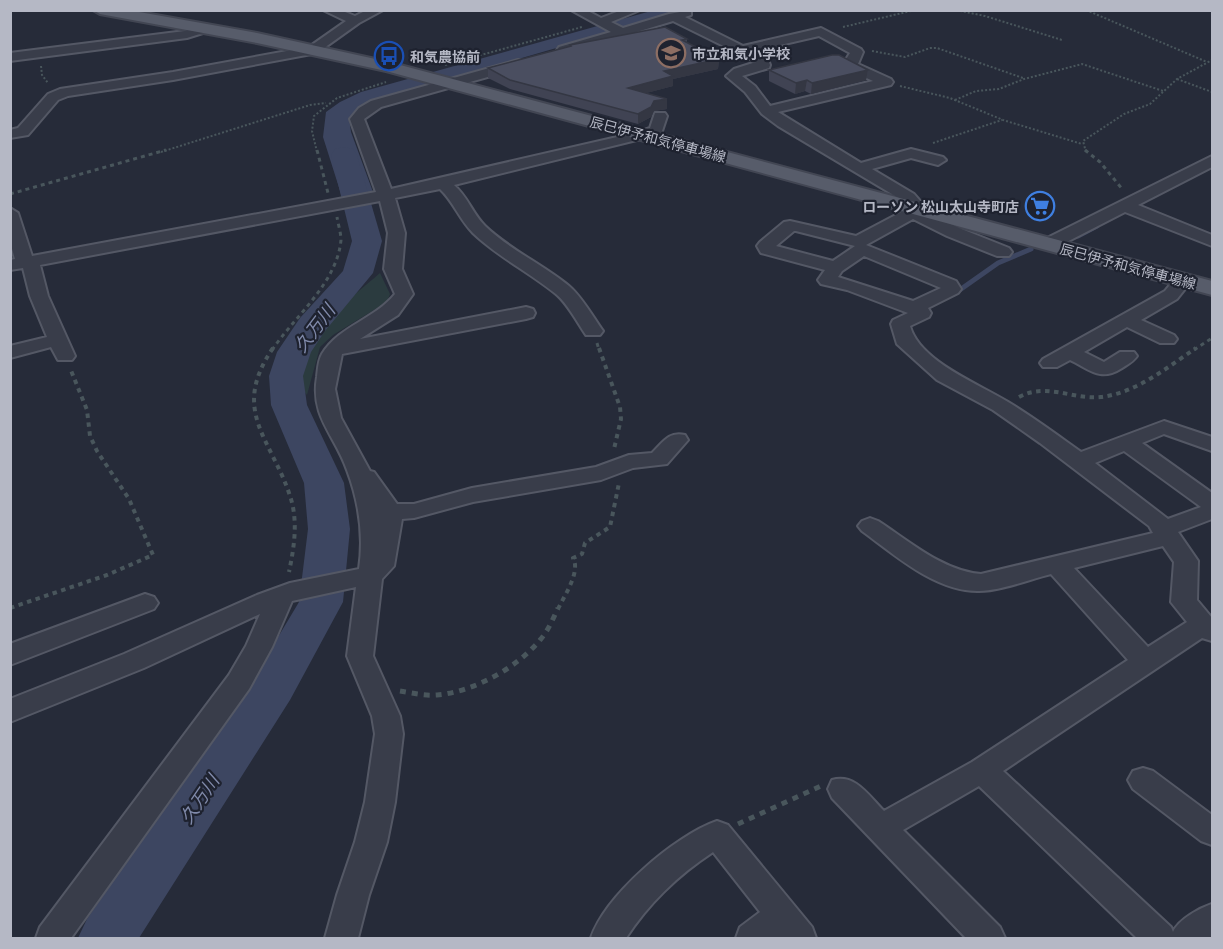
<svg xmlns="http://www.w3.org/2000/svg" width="1223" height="949" font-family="Commissioner,'Noto Sans JP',sans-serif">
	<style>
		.green { fill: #2b3b3f }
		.water { fill: #3d4661 }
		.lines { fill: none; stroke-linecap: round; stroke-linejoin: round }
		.stream { stroke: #3d4661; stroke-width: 5 }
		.river { fill: #3d4661; fill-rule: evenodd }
		.minor-casing { stroke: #545865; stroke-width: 4 }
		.major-casing { stroke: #424653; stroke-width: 4 }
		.path-far3 { stroke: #49565c; stroke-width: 2; stroke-dasharray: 2 2; stroke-linecap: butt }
		.path-far2 { stroke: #49565c; stroke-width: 3; stroke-dasharray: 4 4; stroke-linecap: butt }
		.path-far1 { stroke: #49565c; stroke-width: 4; stroke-dasharray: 4.5 4.5; stroke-linecap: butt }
		.path { stroke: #49565c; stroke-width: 5; stroke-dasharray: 6 6; stroke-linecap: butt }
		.minor { fill: #393d4a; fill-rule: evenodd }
		.major { fill: #575c6a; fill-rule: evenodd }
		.wall { fill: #404353 }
		.shaded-wall { fill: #343743 }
		.building { fill: #4a4e60; stroke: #343743; stroke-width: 1.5 }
		.labels { text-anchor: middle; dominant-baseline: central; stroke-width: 4.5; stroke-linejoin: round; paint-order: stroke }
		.far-poi-label { font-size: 14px; font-weight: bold; fill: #b5b8c5; stroke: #1e222f; text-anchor: start }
		.far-street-label { font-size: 14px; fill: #b5b8c5; stroke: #1e222f }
		.water-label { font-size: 18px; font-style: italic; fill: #808aaa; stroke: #1e222f }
	</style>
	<rect width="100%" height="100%" fill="#262b39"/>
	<path class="green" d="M380,273L390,294L387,302L333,335L320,347L307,395C273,355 353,297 380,273Z"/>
	<polygon class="water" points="651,11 684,11 377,100 358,108 349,118 351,132 373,192 342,197 323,137 326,112 340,102 361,92"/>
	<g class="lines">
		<g class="stream">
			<polyline points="1078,236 1097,226"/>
			<polyline points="954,294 998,263 1031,249"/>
		</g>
		<polygon class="river" points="344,147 353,149 357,155 382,241 373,273 325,331 311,352 303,376 307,405 344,483 350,529 343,602 290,700 139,938 78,938 87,919 256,674 299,602 308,529 304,483 271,405 269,376 277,352 300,318 343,271 352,241 331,155 335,149"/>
		<g class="minor-casing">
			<g id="minor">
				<polygon points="323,10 340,10 355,16 367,10 383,10 359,23 317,53 173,80 68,96 58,100 28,135 10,138 10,130 18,128 48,94 60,89 173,72 309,47 346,21"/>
				<path d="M571,10H586L601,18L622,10H640L611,22L623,28L669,14L691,10V15L685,17L743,46L821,28L861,49L863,52L858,64L891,79L893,82L891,85L778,112L861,163L911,149L943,157L946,160L938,165L911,158L872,169L914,194L927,209L925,212L959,228L1009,248L1012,252L1009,256H997L947,236L913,219L866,245L956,281L961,289L958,293L928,308L931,313L929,317L910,326C919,361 979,384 1008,402C1033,417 1057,435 1081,452L1164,421L1212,437V451L1164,434L1142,443L1212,493V519L1178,532L1198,561L1197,600L1212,618V641L1202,638L1003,771L1171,927L1173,932C1179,919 1200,908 1212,904V938H1137L979,786L903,830L1000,927L1005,938H966L832,798L828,789L832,780C855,773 869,796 884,811L972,762L1128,660L1051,574C1030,579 1001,591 979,591C936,592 895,555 862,531L858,526L862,521L870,518L878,521C909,541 943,571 981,574L1153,533L1149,526L1040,443L993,410L937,380L897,344L891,324L893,320L908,313L847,290L821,284L818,280L825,270L761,253L757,246L760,242L784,222L790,221L856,236L909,208L902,200L778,126L762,114L745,92L726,76L734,69L756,62L673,21L567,53H559L557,50L559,47L611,32ZM819,36L850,53L845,61L847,69L873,81L770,106L755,86L742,76L769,68L770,65L767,57L754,51ZM794,231H796L855,246L833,261L776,246ZM864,256L941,288L913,301L838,277L842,271ZM1124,451L1201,507L1168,519L1095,463ZM1163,546L1174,562L1171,602L1187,622L1148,647L1074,568Z"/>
				<polygon points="202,25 206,26 206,32 187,38 10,61 10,53 185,31"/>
				<path d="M518,60L523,61L524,64L523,67L381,107L364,119L391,189L639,132L650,128L655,113H665L667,116L661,134L454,185C468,197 472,213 485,226C510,250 542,264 569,286C582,297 593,317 603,331L600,335H586C577,322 568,304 556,294C529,272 498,257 473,233C459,219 454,202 440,189L395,198L405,233L402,269L413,294L398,315L360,339L526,307L533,309L535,313L533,317L526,319L342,354L335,389L341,418L370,471L374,472L397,504H414L472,488L596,467L629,455L652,453C663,442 669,431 685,435L688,440L667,464L633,468L601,480L473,502L414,518L402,519L394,566L382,579L373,656L400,716L403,734L395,802L387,842L369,895L358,938H325L337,895L355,842L365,802L375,734L372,716L347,656L356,587L292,601L272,647L249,689L71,938H36L40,927L229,675L246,646L260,614L144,668L10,722V699L124,654L257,595L290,583L359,569C364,536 359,502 347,470C335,435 310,417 317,377C318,369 318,361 322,354C339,326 375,319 395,294L384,269L388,233L380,201L40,265L48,296L75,356L72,360H58L51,347L10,358V346L47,337L30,296L23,268L10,270V260L15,259L10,242V208L18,213L32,256L376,192L350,119L359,108L371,101Z"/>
				<polygon points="1212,156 1212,167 1138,205 1212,235 1212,246 1125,212 1055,248 1043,248 1040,244 1043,240"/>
				<path d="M1183,275L1189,276L1192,280L1177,299L1141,320L1174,335L1177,339L1174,343H1160L1127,327L1084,352L1104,362L1120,352H1134L1137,356C1133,362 1128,364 1122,368C1100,382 1091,370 1070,360L1057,367H1043L1040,363L1043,359L1165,291L1177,276Z"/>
				<polygon points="145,594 154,597 158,603 154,609 10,665 10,644"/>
				<polygon points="1143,768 1153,771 1212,815 1212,845 1201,841 1133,789 1128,780 1133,771"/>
				<path d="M717,821L728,825L812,927L816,938L779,937L736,938L740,927L760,912L713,852C678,875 648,904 626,938H591C605,896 674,836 717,821Z"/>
			</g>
		</g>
		<g class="major-casing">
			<polygon id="major" points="93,10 128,10 257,33 389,62 1212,281 1212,295 386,71 257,43 100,14"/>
		</g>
		<g class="path-far3">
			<polyline points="956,10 985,16 1062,40"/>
			<polyline points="1086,10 1207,62"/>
			<polyline points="843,27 915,10"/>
			<polyline points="872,51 905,57 930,48 937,48 1023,78"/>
			<polyline points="445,65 582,27"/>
			<polyline points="41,66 42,75 48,83"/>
			<polyline points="1177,79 1212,92"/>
			<polyline points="900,86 950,98 1003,120 1082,144"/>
			<polyline points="955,100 976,91 999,89 1024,79 1082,64 1163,91"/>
			<polyline points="933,143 1002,120"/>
			<polyline points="161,152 310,105 326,103"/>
			<polyline points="317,152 312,131 314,116 337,98 386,82"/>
			<polyline points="1086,152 1083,141 1124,114 1150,104 1177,79 1212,60"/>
		</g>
		<g class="path-far2">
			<polyline points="317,150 328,193"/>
			<polyline points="1085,150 1100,162 1123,190"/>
			<polyline points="10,194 166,150"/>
			<polyline points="597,343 599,350"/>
			<path d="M272,350C295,316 337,283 341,240C341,233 338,224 337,217"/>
			<polyline points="1194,350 1212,338"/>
		</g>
		<g class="path-far1">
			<path d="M273,348C229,412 273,440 291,499C298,523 294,548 289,572"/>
			<polyline points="599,348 620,407 621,419 614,449"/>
			<path d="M1019,397C1047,382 1072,400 1101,397C1136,393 1168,367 1196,348"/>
			<polyline points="10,608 107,575 153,555 129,499 97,451 90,436 87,410 70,368"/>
			<path d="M558,609C564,596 581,572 573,558L582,554L585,543L610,527L619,483"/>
		</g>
		<g class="path">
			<path d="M400,691C412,693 425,696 437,695C473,692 517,668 540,640C548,631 553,619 558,608"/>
			<polyline points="738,824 821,786"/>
		</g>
		<use href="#minor" class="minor"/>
		<use href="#major" class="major"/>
	</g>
	<g class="wall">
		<polygon points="687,39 687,43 719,59 718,69 673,79 673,86 646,93 667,109 654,111 651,117 638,124 510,89 488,78 488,68 570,46 570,45"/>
		<polygon points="769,70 868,70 866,80 811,94 805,91 795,94 769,81"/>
	</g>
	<g class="shaded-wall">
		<polygon points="719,59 718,69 673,79 673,86 628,98 628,88 664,71"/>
		<polygon points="868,70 866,80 811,94 812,83"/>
		<polygon points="807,80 805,91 795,94 796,83"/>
		<polygon points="667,99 667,109 654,111 651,117 638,124 638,114 654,101"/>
	</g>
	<g class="building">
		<polygon points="665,27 687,39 682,40 719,59 664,71 673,76 628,88 667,99 654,101 651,107 638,114 510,80 488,68 571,46 570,45"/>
		<polygon points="832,55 839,55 868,70 812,83 807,80 796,83 769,70"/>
	</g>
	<defs>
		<g id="school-ring" transform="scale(1.5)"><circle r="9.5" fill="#1e222f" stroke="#8d6e63" stroke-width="1.5"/><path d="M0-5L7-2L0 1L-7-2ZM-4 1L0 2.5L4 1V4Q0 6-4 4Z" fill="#8d6e63"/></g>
		<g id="bus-ring" transform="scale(1.5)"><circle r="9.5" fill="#1e222f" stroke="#1a4fb4" stroke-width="1.5"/><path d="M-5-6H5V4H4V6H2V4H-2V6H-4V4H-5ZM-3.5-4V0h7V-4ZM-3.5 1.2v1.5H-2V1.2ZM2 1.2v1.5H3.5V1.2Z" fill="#1a4fb4"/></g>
		<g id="supermarket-ring" transform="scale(1.5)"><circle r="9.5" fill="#1e222f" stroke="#3f7fe0" stroke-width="1.5"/><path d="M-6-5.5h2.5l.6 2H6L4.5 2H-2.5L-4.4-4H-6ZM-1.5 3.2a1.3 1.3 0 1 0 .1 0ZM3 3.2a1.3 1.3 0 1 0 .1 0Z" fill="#3f7fe0"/></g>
	</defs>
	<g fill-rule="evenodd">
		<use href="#school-ring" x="671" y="53"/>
		<use href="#bus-ring" x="389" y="56"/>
		<use href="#supermarket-ring" x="1040" y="206"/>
	</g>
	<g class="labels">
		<g class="far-poi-label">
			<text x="692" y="53">市立和気小学校</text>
			<text x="410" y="56">和気農協前</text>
			<text x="1019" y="206" text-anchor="end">ローソン 松山太山寺町店</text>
		</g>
		<g class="far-street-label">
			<text transform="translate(658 139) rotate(15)">辰巳伊予和気停車場線</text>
			<text transform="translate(1128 266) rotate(15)">辰巳伊予和気停車場線</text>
		</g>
		<g class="water-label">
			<text transform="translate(314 328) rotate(-53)">久万川</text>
			<text transform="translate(199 799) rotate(-56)">久万川</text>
		</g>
	</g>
	<rect width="1223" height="949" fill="none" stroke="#b5b8c5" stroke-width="24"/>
</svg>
